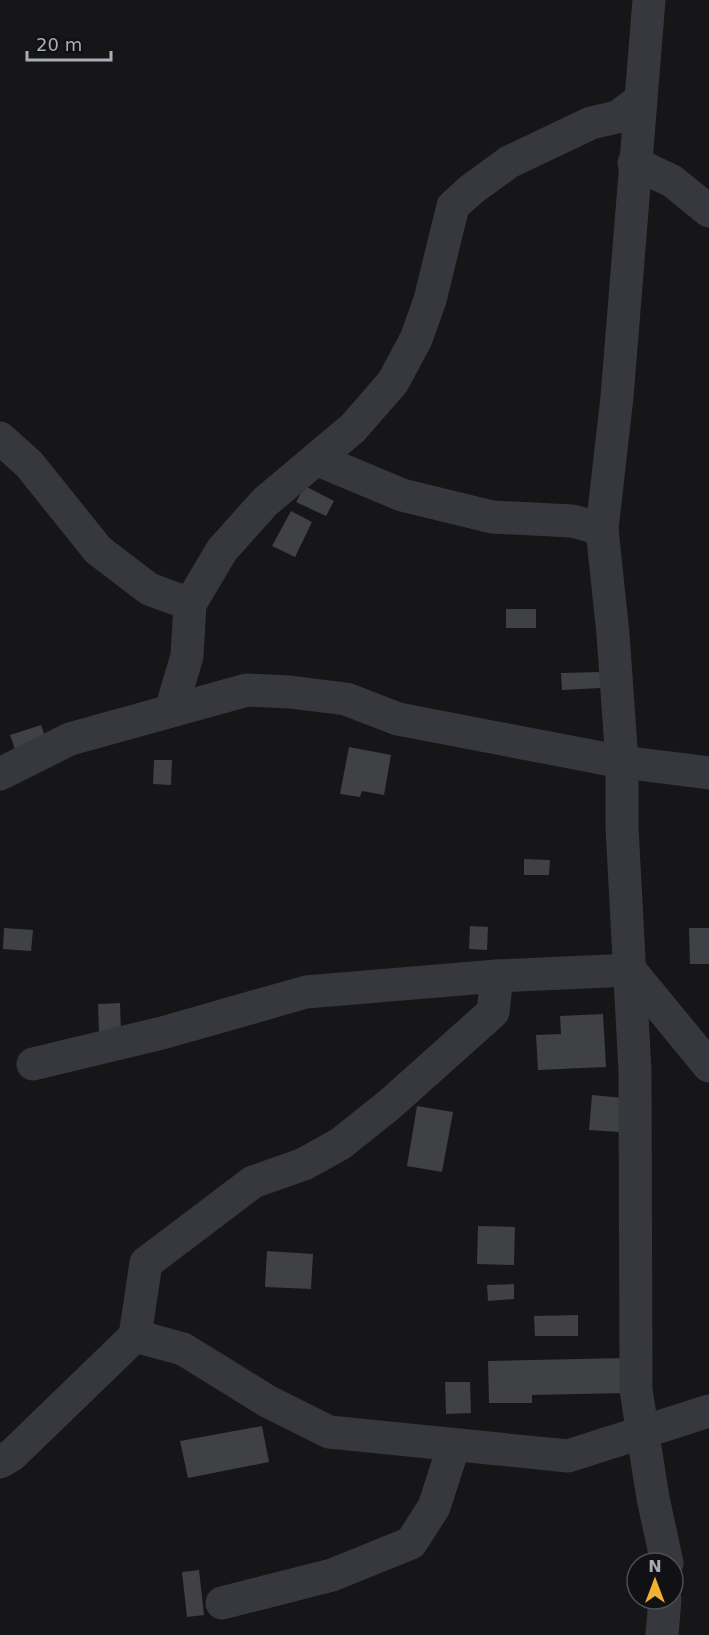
<svg xmlns="http://www.w3.org/2000/svg" width="709" height="1635" font-family="'DejaVu Sans',sans-serif">
	<style>
		.building { fill: #404145 }
		.lines { fill: none; stroke-linecap: round; stroke-linejoin: round }
		.minor { stroke: #37383d; stroke-width: 33 }
	</style>
	<rect width="100%" height="100%" fill="#161618"/>
	<g class="building">
		<polygon points="305,486 334,501 326,516 296,502"/>
		<polygon points="291,511 312,522 295,557 272,546"/>
		<rect x="506" y="609" width="30" height="19"/>
		<polygon points="600,672 601,688 562,690 561,673"/>
		<polygon points="41,725 47,742 16,752 10,735"/>
		<polygon points="349,747 391,755 384,795 362,791 360,797 340,794"/>
		<polygon points="154,760 172,760 171,785 153,784"/>
		<polygon points="524,859 550,860 549,875 524,875"/>
		<polygon points="470,926 488,927 487,950 469,949"/>
		<polygon points="4,928 33,930 31,951 3,949"/>
		<polygon points="689,928 709,928 709,964 690,964"/>
		<polygon points="120,1003 121,1033 99,1033 98,1004"/>
		<polygon points="603,1014 606,1067 538,1070 536,1035 561,1034 560,1016"/>
		<polygon points="592,1095 623,1098 620,1132 589,1130"/>
		<polygon points="417,1106 453,1112 442,1172 407,1166"/>
		<polygon points="478,1226 515,1227 514,1265 477,1264"/>
		<polygon points="267,1251 313,1254 311,1289 265,1287"/>
		<polygon points="514,1284 514,1299 488,1301 487,1285"/>
		<polygon points="578,1315 578,1336 535,1336 534,1316"/>
		<polygon points="626,1358 627,1393 532,1395 532,1403 489,1403 488,1361"/>
		<polygon points="445,1382 470,1382 471,1413 446,1414"/>
		<polygon points="262,1426 269,1462 188,1478 180,1441"/>
		<polygon points="199,1570 204,1615 187,1617 182,1572"/>
	</g>
	<g class="lines">
		<g class="minor">
			<polyline points="649,0 617,397 602,529 613,634 622,762 622,827 635,1072 636,1390 653,1498 667,1563"/>
			<polyline points="634,163 672,181 709,211"/>
			<polyline points="0,438 29,464 98,550 149,589 190,604"/>
			<polyline points="316,459 402,495 492,517 572,521 602,529"/>
			<polyline points="171,710 187,656 190,604 222,550 265,502 353,428 393,382 416,339 430,300 453,206 472,189 509,162 591,123 617,117 639,101"/>
			<polyline points="0,774 70,739 247,690 290,692 346,699 398,719 622,762 709,773"/>
			<polyline points="33,1064 162,1033 306,992 497,976 630,970 709,1066"/>
			<polyline points="135,1336 146,1263 253,1182 304,1164 340,1144 389,1105 493,1012 497,976"/>
			<polyline points="0,1462 12,1455 135,1336 183,1349 267,1401 329,1432 568,1456 709,1411"/>
			<polyline points="222,1603 332,1575 411,1543 434,1507 454,1445"/>
			<polyline points="662,1635 665,1599"/>
		</g>
	</g>
	<g transform="translate(655 1581)"><circle r="28" fill="#111113" stroke="#4d4f55" stroke-width="1.5"/>
	<path d="M0-4.5L10 22L0 15L-10 22Z" fill="#f2b134"/>
	<text y="-9" font-size="16" font-weight="bold" text-anchor="middle" fill="#a8adb8">N</text>
	</g>
	<path d="M27 51v9h84v-9" fill="none" stroke="#a8adb8" stroke-width="3"/>
	<text x="36" y="51" font-size="18" fill="#a8adb8" stroke="#111113" stroke-width="4.5" paint-order="stroke">20 m</text>
</svg>
